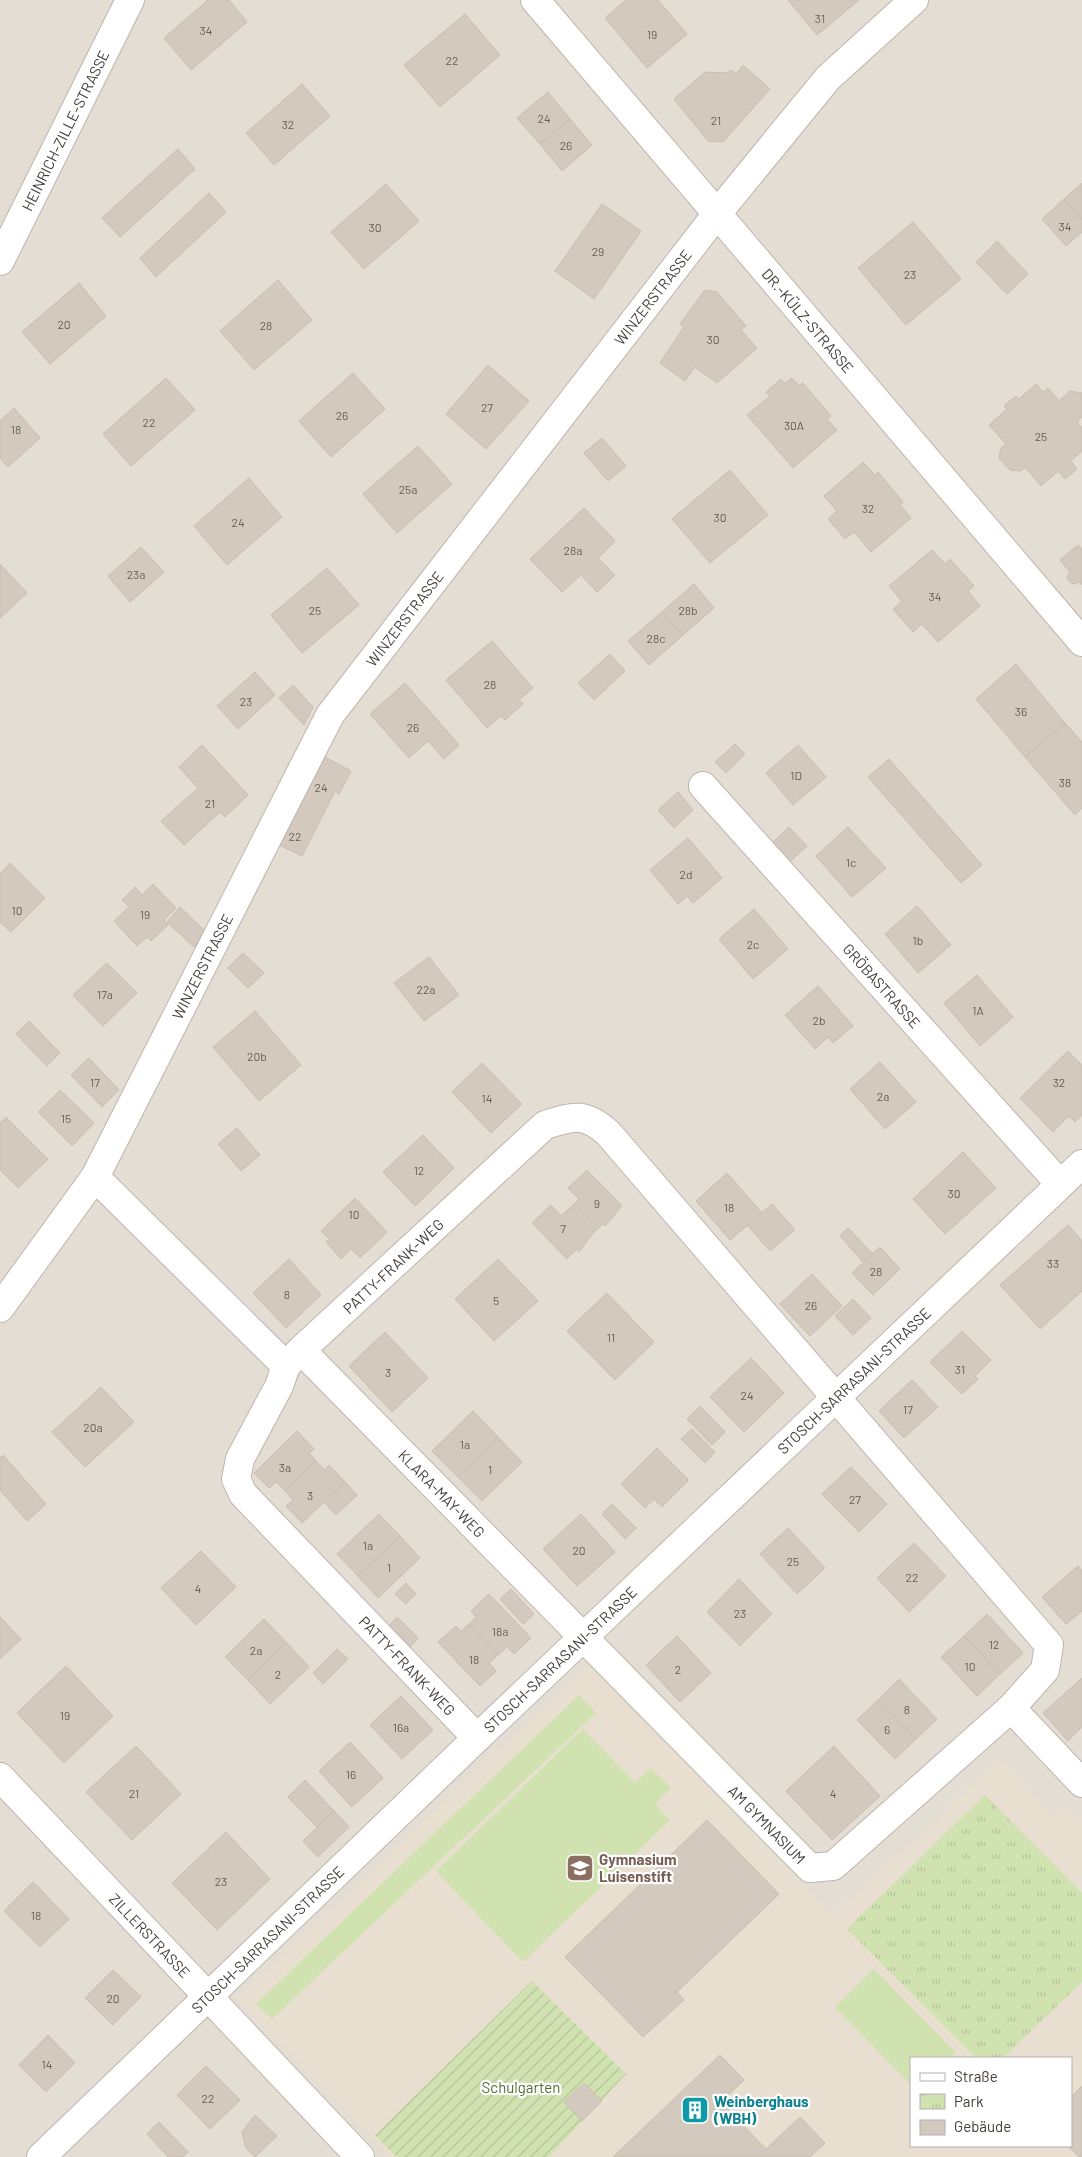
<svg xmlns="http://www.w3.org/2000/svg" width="1082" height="2157" font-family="Barlow,sans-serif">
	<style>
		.residential { fill: #e4ddd3; fill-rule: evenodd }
		.education { fill: #e9dfd0; fill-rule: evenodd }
		.park { fill: url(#park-tufts) }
		.garden { fill: url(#garden-furrows) }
		.pitch { fill: #d1e2b1 }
		.building { fill: #d4c9be; stroke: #cbbdaf }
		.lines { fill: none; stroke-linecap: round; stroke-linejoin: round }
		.minor-casing { stroke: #beb5ab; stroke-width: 30 }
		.minor { stroke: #fff; stroke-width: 28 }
		.labels { text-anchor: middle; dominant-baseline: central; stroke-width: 4.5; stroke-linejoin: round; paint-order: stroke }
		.number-label { font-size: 12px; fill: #665f57 }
		.street-label { font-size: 15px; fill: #423c35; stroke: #fff }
		.education-label { font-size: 15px; font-weight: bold; fill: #785e54; stroke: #fff; text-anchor: start }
		.park-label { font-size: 15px; fill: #4e6e2e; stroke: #fff }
		.culture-label { font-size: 15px; font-weight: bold; fill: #0d838f; stroke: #fff; text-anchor: start }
	</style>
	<defs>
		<pattern id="park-tufts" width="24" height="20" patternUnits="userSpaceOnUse" patternTransform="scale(1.25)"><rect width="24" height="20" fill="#d1e2b1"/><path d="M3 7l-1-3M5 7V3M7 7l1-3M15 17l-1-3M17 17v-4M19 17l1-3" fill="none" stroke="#b5c399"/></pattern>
		<pattern id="garden-furrows" width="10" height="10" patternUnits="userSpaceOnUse" patternTransform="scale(1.25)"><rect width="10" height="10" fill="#d1e2b1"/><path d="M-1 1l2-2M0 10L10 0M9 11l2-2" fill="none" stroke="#b5c399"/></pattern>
	</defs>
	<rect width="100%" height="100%" fill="#f1ece5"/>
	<path class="residential" d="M0,0H1082V2157H0ZM911,2058H1071V2146H911Z"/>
	<path class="education" d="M588,1665L833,1915L1001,1759L1054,1817L1067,1805L1082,1821V2157H390L238,1998ZM911,2058H1071V2146H911Z"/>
	<polygon class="park" points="985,1795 1082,1893 1082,1982 1003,2058 974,2058 974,2056 847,1929"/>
	<polygon class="garden" points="532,1981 626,2074 549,2157 396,2157 375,2135"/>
	<g class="pitch">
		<polygon points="579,1695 596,1713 272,2019 256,2004"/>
		<polygon points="583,1729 635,1783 651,1768 671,1788 655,1804 670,1820 523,1962 436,1871"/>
		<polygon points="874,1969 956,2053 950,2058 911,2058 911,2085 835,2007"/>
	</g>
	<g class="building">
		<polygon points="208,0 229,0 247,22 191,70 164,38"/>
		<polygon points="626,0 658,0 687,34 647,68 605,18"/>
		<polygon points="788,0 859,0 817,35"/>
		<polygon points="465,14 500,55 440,107 404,65"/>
		<polygon points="743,65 770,89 723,142 708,141 674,99 705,72 727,73 731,70 736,74"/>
		<polygon points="302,84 330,116 274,165 246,133"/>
		<polygon points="548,92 570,119 540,144 517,118"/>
		<polygon points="570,119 592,145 562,171 540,144"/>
		<polygon points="178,149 195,169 120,237 102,218"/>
		<polygon points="1082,183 1082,220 1064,199"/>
		<polygon points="386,184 419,221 364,269 331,232"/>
		<polygon points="209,193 226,212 156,277 140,258"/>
		<polygon points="1064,199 1082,220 1082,232 1066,246 1042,219"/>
		<polygon points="602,204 641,231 594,299 555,271"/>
		<polygon points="913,222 961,279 906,325 858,268"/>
		<polygon points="997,241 1028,274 1007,294 976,262"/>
		<polygon points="278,280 312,320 254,370 220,331"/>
		<polygon points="79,283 106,316 50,364 22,332"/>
		<polygon points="705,290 717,292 746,326 741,330 757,348 717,383 695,367 685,381 660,363 684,327 680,324"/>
		<polygon points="488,365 529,401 486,449 446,414"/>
		<polygon points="353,373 385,409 331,457 299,421"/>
		<polygon points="166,378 195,410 131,466 103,434"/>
		<polygon points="792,378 799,386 803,383 831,416 827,419 837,430 793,468 747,415 770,396 766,392 781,379 785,383"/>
		<polygon points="1036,384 1043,392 1048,388 1059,401 1070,391 1082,393 1082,417 1077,422 1082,428 1082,451 1071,461 1077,469 1065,479 1058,471 1041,486 1025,467 1021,471 1010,470 999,458 1001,448 1006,444 989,425 1007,409 1004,406 1016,396 1019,399"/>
		<polygon points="14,408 40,438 8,467 0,458 0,421"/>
		<polygon points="602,438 626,466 608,481 584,453"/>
		<polygon points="418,446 452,484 397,533 363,494"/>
		<polygon points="863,462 875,475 878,472 903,502 900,505 911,518 871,552 854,532 845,539 828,519 837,511 824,496"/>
		<polygon points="730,470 768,515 710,563 672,519"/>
		<polygon points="249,478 282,517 227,565 194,526"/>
		<polygon points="584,508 615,541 598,558 615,575 597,592 581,575 562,592 530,559"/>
		<polygon points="1078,545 1082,549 1082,585 1079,582 1073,584 1070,582 1067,578 1070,572 1060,560"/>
		<polygon points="141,547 164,572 130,602 108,576"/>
		<polygon points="932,550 945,564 950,559 974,586 968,591 980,606 938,642 922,624 913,632 893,609 902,601 889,586"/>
		<polygon points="0,564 27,593 0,618"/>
		<polygon points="327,568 359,605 302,653 271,615"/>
		<polygon points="694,584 714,608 683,635 662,612"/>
		<polygon points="662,612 683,635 649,665 628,641"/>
		<polygon points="492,641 533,688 519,700 523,704 505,720 501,716 487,728 446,680"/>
		<polygon points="610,654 625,671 594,700 578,683"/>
		<polygon points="1016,664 1065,723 1025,757 976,699"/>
		<polygon points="255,672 275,695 238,729 217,706"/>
		<polygon points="405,683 459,745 444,759 428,741 409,758 370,714"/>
		<polygon points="293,685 313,707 304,725 279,698"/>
		<polygon points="1065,723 1082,742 1082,808 1075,815 1025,757"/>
		<polygon points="735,744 745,754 726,773 715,762"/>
		<polygon points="202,745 248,795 225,817 220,812 184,845 161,821 198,788 179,767"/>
		<polygon points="798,745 826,777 793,805 766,773"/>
		<polygon points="323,756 351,771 339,794 335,791 302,856 277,844"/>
		<polygon points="889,759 982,865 961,883 868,777"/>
		<polygon points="678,792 693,810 674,828 658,810"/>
		<polygon points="789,827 807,846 785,866 767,848"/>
		<polygon points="848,827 886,868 852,897 816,856"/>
		<polygon points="688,838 722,878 693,903 687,896 678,904 650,870"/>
		<polygon points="10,863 45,898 11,932 0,922 0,874"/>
		<polygon points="153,884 176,908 164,920 168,925 151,941 147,937 137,946 114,921 129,907 122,900 135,887 142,895"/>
		<polygon points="917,906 951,945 918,973 885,934"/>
		<polygon points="180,907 207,933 194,947 167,922"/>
		<polygon points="754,909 788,949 753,979 719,939"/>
		<polygon points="243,953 264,973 248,988 228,968"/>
		<polygon points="429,957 459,995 424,1021 394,983"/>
		<polygon points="107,963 137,993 103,1026 73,995"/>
		<polygon points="977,975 1013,1017 980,1046 944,1003"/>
		<polygon points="818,986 853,1026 833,1043 828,1037 815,1049 785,1015"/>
		<polygon points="255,1011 301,1065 259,1101 213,1047"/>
		<polygon points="29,1021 60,1053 47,1066 16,1034"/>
		<polygon points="1068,1051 1082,1065 1082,1115 1075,1122 1069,1116 1053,1132 1020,1098"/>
		<polygon points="89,1058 119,1090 102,1107 71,1075"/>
		<polygon points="880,1062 916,1102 885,1129 850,1089"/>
		<polygon points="482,1063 522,1104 491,1133 452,1092"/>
		<polygon points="60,1090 94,1123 72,1146 38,1112"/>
		<polygon points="6,1117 48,1159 18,1188 0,1170 0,1123"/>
		<polygon points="237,1128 260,1155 241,1171 218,1144"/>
		<polygon points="423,1135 454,1168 415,1206 383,1172"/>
		<polygon points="963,1152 996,1188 945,1234 913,1199"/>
		<polygon points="587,1170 622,1206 605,1226 603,1224 594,1232 570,1208 579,1199 568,1188"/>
		<polygon points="727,1173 762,1213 730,1240 696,1201"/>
		<polygon points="355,1198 387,1232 360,1258 351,1249 341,1259 326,1242 329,1239 321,1231"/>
		<polygon points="772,1204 795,1230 770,1251 747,1225"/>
		<polygon points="551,1205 561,1216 570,1208 594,1232 579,1252 577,1249 567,1259 532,1223"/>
		<polygon points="1068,1225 1082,1241 1082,1291 1040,1329 1000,1285"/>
		<polygon points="848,1228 873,1254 864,1263 840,1236"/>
		<polygon points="880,1247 900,1269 873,1295 852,1273"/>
		<polygon points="289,1259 321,1295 286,1328 253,1293"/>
		<polygon points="498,1259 538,1301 494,1341 455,1299"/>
		<polygon points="812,1274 842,1306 810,1336 780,1304"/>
		<polygon points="607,1293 654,1342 615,1380 567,1331"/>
		<polygon points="853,1299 871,1318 853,1335 835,1316"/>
		<polygon points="962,1331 991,1360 975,1376 978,1379 962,1394 930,1362"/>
		<polygon points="385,1332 428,1378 392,1412 349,1366"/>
		<polygon points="751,1358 784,1393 744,1432 710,1397"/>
		<polygon points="912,1380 938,1407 904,1438 879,1411"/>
		<polygon points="101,1387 134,1422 85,1467 52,1432"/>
		<polygon points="700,1406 725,1432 712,1445 687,1419"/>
		<polygon points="473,1411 498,1437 458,1477 432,1451"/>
		<polygon points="692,1429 715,1452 705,1463 681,1439"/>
		<polygon points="297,1431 314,1449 309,1453 316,1461 285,1491 276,1482 269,1488 254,1473"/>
		<polygon points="498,1437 522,1462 482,1501 458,1477"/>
		<polygon points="657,1448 689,1480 662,1507 654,1499 645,1508 621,1484"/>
		<polygon points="3,1455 46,1504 27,1521 0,1490 0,1458"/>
		<polygon points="316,1461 325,1470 329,1465 345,1482 302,1523 286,1506 293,1500 285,1491"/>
		<polygon points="851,1467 887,1504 859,1532 822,1494"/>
		<polygon points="345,1482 357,1495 336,1515 324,1502"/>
		<polygon points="612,1504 636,1528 625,1539 602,1514"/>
		<polygon points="379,1514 400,1536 358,1576 337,1554"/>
		<polygon points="581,1514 615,1552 577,1586 543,1549"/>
		<polygon points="788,1528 825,1568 797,1594 760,1554"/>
		<polygon points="400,1536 420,1558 378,1598 358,1576"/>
		<polygon points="914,1543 946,1576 909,1612 877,1578"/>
		<polygon points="201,1551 236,1587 196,1625 161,1588"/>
		<polygon points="1078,1566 1082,1571 1082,1611 1066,1624 1042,1597"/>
		<polygon points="739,1579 772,1614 740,1646 707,1612"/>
		<polygon points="406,1583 416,1594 406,1604 395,1594"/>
		<polygon points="511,1589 534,1614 523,1624 500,1599"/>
		<polygon points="489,1594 531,1638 514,1654 507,1647 498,1655 469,1624 476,1617 471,1611"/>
		<polygon points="987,1614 1023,1653 1000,1674 964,1636"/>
		<polygon points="0,1617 21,1639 0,1659"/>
		<polygon points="397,1617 418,1638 409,1648 388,1627"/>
		<polygon points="264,1619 286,1642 248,1680 225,1657"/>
		<polygon points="469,1624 498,1655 489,1663 496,1671 480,1686 438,1642 456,1626 461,1631"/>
		<polygon points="677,1636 711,1673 680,1702 646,1665"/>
		<polygon points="964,1636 1000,1674 977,1696 941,1657"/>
		<polygon points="286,1642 309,1667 270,1704 248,1680"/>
		<polygon points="337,1649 348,1659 323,1684 313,1673"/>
		<polygon points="66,1666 113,1716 64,1763 17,1713"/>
		<polygon points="1082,1678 1082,1727 1068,1741 1043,1713"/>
		<polygon points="899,1679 937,1719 916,1739 878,1700"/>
		<polygon points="401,1696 433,1730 402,1759 370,1725"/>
		<polygon points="878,1700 916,1739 895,1759 857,1720"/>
		<polygon points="350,1742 383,1778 352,1807 319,1771"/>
		<polygon points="136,1746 181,1794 132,1840 86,1792"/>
		<polygon points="834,1746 880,1796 832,1840 786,1791"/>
		<polygon points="305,1780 334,1811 317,1827 288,1797"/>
		<polygon points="334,1811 349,1827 318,1857 303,1841"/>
		<polygon points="707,1820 779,1894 677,1992 684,2000 643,2037 565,1957"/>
		<polygon points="226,1832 270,1879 217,1930 172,1883"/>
		<polygon points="33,1882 69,1919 40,1947 4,1911"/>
		<polygon points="113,1970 141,1997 113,2025 85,1998"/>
		<polygon points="48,2035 75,2063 46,2092 19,2065"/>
		<polygon points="720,2055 744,2080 721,2102 766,2149 800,2117 825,2143 810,2157 613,2157"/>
		<polygon points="206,2066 240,2100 210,2129 177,2095"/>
		<polygon points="584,2083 602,2101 582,2121 564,2102"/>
		<polygon points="1082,2086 1082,2157 1079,2157 1068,2146 1071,2146 1071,2097"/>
		<polygon points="255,2115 277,2136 255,2157 246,2148 242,2132"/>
		<polygon points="159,2122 188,2152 183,2157 168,2157 147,2134"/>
	</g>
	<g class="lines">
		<g class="minor-casing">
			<g id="minor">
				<path id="s1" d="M535,0L1082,642"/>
				<path id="s2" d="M0,261L130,0"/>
				<path id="s3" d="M703,786L1060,1184"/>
				<polyline points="95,1177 286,1366"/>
				<path id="s4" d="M0,1308L95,1177L330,715L716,215L828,78L914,0"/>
				<path id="s5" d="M301,1350L810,1868L833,1866L1011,1708L1045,1670L1049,1645L608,1133C584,1112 574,1116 545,1125L301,1350L286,1366L279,1386L240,1459L236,1479L243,1494L477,1738"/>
				<polyline points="1011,1708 1082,1783"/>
				<path id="s6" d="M0,1777L360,2157"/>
				<path id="s7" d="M41,2157L477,1738L1082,1164"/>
			</g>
		</g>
		<use href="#minor" class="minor"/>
	</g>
	<defs>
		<g id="school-square" transform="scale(1.4375)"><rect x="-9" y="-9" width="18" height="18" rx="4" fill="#8d6e63" stroke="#fff"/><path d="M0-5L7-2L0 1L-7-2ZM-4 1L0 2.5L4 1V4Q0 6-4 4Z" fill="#fff"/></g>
		<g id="building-square" transform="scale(1.4375)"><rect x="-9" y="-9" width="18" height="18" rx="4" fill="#0f9aa8" stroke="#fff"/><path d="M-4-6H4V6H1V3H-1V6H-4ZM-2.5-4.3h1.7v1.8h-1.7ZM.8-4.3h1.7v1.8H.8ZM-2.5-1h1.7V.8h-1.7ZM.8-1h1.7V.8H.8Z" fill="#fff"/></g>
	</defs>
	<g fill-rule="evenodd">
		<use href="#school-square" x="580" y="1868"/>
		<use href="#building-square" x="695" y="2110"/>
	</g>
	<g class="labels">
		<g class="number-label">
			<text x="820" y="18">31</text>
			<text x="206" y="30">34</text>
			<text x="652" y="34">19</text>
			<text x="452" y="60">22</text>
			<text x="544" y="118">24</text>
			<text x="716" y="120">21</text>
			<text x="288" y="124">32</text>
			<text x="566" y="145">26</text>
			<text x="1065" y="226">34</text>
			<text x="375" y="227">30</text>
			<text x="598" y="251">29</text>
			<text x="910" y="274">23</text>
			<text x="64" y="324">20</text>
			<text x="266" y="325">28</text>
			<text x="713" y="339">30</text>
			<text x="487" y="407">27</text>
			<text x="342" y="415">26</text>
			<text x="149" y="422">22</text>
			<text x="794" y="425">30A</text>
			<text x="16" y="429">18</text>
			<text x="1041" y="436">25</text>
			<text x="408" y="489">25a</text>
			<text x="868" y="508">32</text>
			<text x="720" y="517">30</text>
			<text x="238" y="522">24</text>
			<text x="573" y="550">28a</text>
			<text x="136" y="574">23a</text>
			<text x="935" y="596">34</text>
			<text x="315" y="610">25</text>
			<text x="688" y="610">28b</text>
			<text x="656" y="638">28c</text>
			<text x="490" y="684">28</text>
			<text x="246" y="701">23</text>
			<text x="1021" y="711">36</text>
			<text x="413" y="727">26</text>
			<text x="796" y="775">1D</text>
			<text x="1065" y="782">38</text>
			<text x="321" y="787">24</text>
			<text x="210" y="803">21</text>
			<text x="295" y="836">22</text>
			<text x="851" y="862">1c</text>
			<text x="686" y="874">2d</text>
			<text x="17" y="910">10</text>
			<text x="145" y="914">19</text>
			<text x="918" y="940">1b</text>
			<text x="753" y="944">2c</text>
			<text x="426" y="989">22a</text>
			<text x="105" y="994">17a</text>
			<text x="978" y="1010">1A</text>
			<text x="819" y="1020">2b</text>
			<text x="257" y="1056">20b</text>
			<text x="95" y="1082">17</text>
			<text x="1059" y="1082">32</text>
			<text x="883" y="1096">2a</text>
			<text x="487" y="1098">14</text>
			<text x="66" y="1118">15</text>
			<text x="419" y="1170">12</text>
			<text x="954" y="1193">30</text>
			<text x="597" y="1203">9</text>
			<text x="729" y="1207">18</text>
			<text x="354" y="1214">10</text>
			<text x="563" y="1228">7</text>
			<text x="1053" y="1263">33</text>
			<text x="876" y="1271">28</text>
			<text x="287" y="1294">8</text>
			<text x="496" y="1300">5</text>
			<text x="811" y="1305">26</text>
			<text x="611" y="1337">11</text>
			<text x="960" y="1369">31</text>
			<text x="388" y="1372">3</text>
			<text x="747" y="1395">24</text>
			<text x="908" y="1409">17</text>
			<text x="93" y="1427">20a</text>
			<text x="465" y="1444">1a</text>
			<text x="285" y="1467">3a</text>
			<text x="490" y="1469">1</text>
			<text x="310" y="1495">3</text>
			<text x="855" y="1499">27</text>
			<text x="368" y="1545">1a</text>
			<text x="579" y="1550">20</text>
			<text x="793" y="1561">25</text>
			<text x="389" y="1567">1</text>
			<text x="912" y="1577">22</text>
			<text x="198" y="1588">4</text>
			<text x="740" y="1613">23</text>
			<text x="500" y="1631">18a</text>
			<text x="994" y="1644">12</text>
			<text x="256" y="1650">2a</text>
			<text x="474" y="1659">18</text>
			<text x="970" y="1666">10</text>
			<text x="678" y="1669">2</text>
			<text x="278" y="1674">2</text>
			<text x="907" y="1709">8</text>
			<text x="65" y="1715">19</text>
			<text x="401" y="1727">16a</text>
			<text x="887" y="1729">6</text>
			<text x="351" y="1774">16</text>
			<text x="134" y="1793">21</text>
			<text x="833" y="1793">4</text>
			<text x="221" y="1881">23</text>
			<text x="36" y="1915">18</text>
			<text x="113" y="1998">20</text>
			<text x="47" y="2064">14</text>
			<text x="208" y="2098">22</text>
		</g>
		<g class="street-label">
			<text stroke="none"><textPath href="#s2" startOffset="146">HEINRICH-ZILLE-STRASSE</textPath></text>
			<text stroke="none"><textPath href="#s4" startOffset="1208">WINZERSTRASSE</textPath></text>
			<text stroke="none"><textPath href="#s1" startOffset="421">DR.-KÜLZ-STRASSE</textPath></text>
			<text stroke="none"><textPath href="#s4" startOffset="802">WINZERSTRASSE</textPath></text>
			<text stroke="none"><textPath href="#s4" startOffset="398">WINZERSTRASSE</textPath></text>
			<text stroke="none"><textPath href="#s3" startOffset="268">GRÖBASTRASSE</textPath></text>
			<text transform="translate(393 1266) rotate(-43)">PATTY-FRANK-WEG</text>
			<text stroke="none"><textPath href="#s7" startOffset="1124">STOSCH-SARRASANI-STRASSE</textPath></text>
			<text stroke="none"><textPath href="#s5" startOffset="201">KLARA-MAY-WEG</textPath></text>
			<text stroke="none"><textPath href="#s7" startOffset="719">STOSCH-SARRASANI-STRASSE</textPath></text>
			<text stroke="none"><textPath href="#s5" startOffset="2540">PATTY-FRANK-WEG</textPath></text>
			<text stroke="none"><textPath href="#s5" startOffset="665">AM GYMNASIUM</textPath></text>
			<text stroke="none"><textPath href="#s6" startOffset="218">ZILLERSTRASSE</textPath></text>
			<text stroke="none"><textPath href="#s7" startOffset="314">STOSCH-SARRASANI-STRASSE</textPath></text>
		</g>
		<g class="education-label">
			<text x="599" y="1859">Gymnasium<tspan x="599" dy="17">Luisenstift</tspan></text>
		</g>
		<g class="park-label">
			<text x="521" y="2087">Schulgarten</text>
		</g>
		<g class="culture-label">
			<text x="714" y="2101">Weinberghaus<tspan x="714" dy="17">(WBH)</tspan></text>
		</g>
	</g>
	<rect x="910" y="2057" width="162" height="90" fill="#ffffff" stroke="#b3b1ae"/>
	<rect x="920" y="2073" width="25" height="8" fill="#ffffff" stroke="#b3b1ae"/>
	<text x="954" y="2082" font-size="15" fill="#423c35">Straße</text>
	<rect x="920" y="2094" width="25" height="15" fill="url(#park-tufts)" stroke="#b3b1ae"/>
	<text x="954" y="2107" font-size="15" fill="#423c35">Park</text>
	<rect x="920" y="2120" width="25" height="15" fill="#d4c9be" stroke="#b3b1ae"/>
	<text x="954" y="2132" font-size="15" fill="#423c35">Gebäude</text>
</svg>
